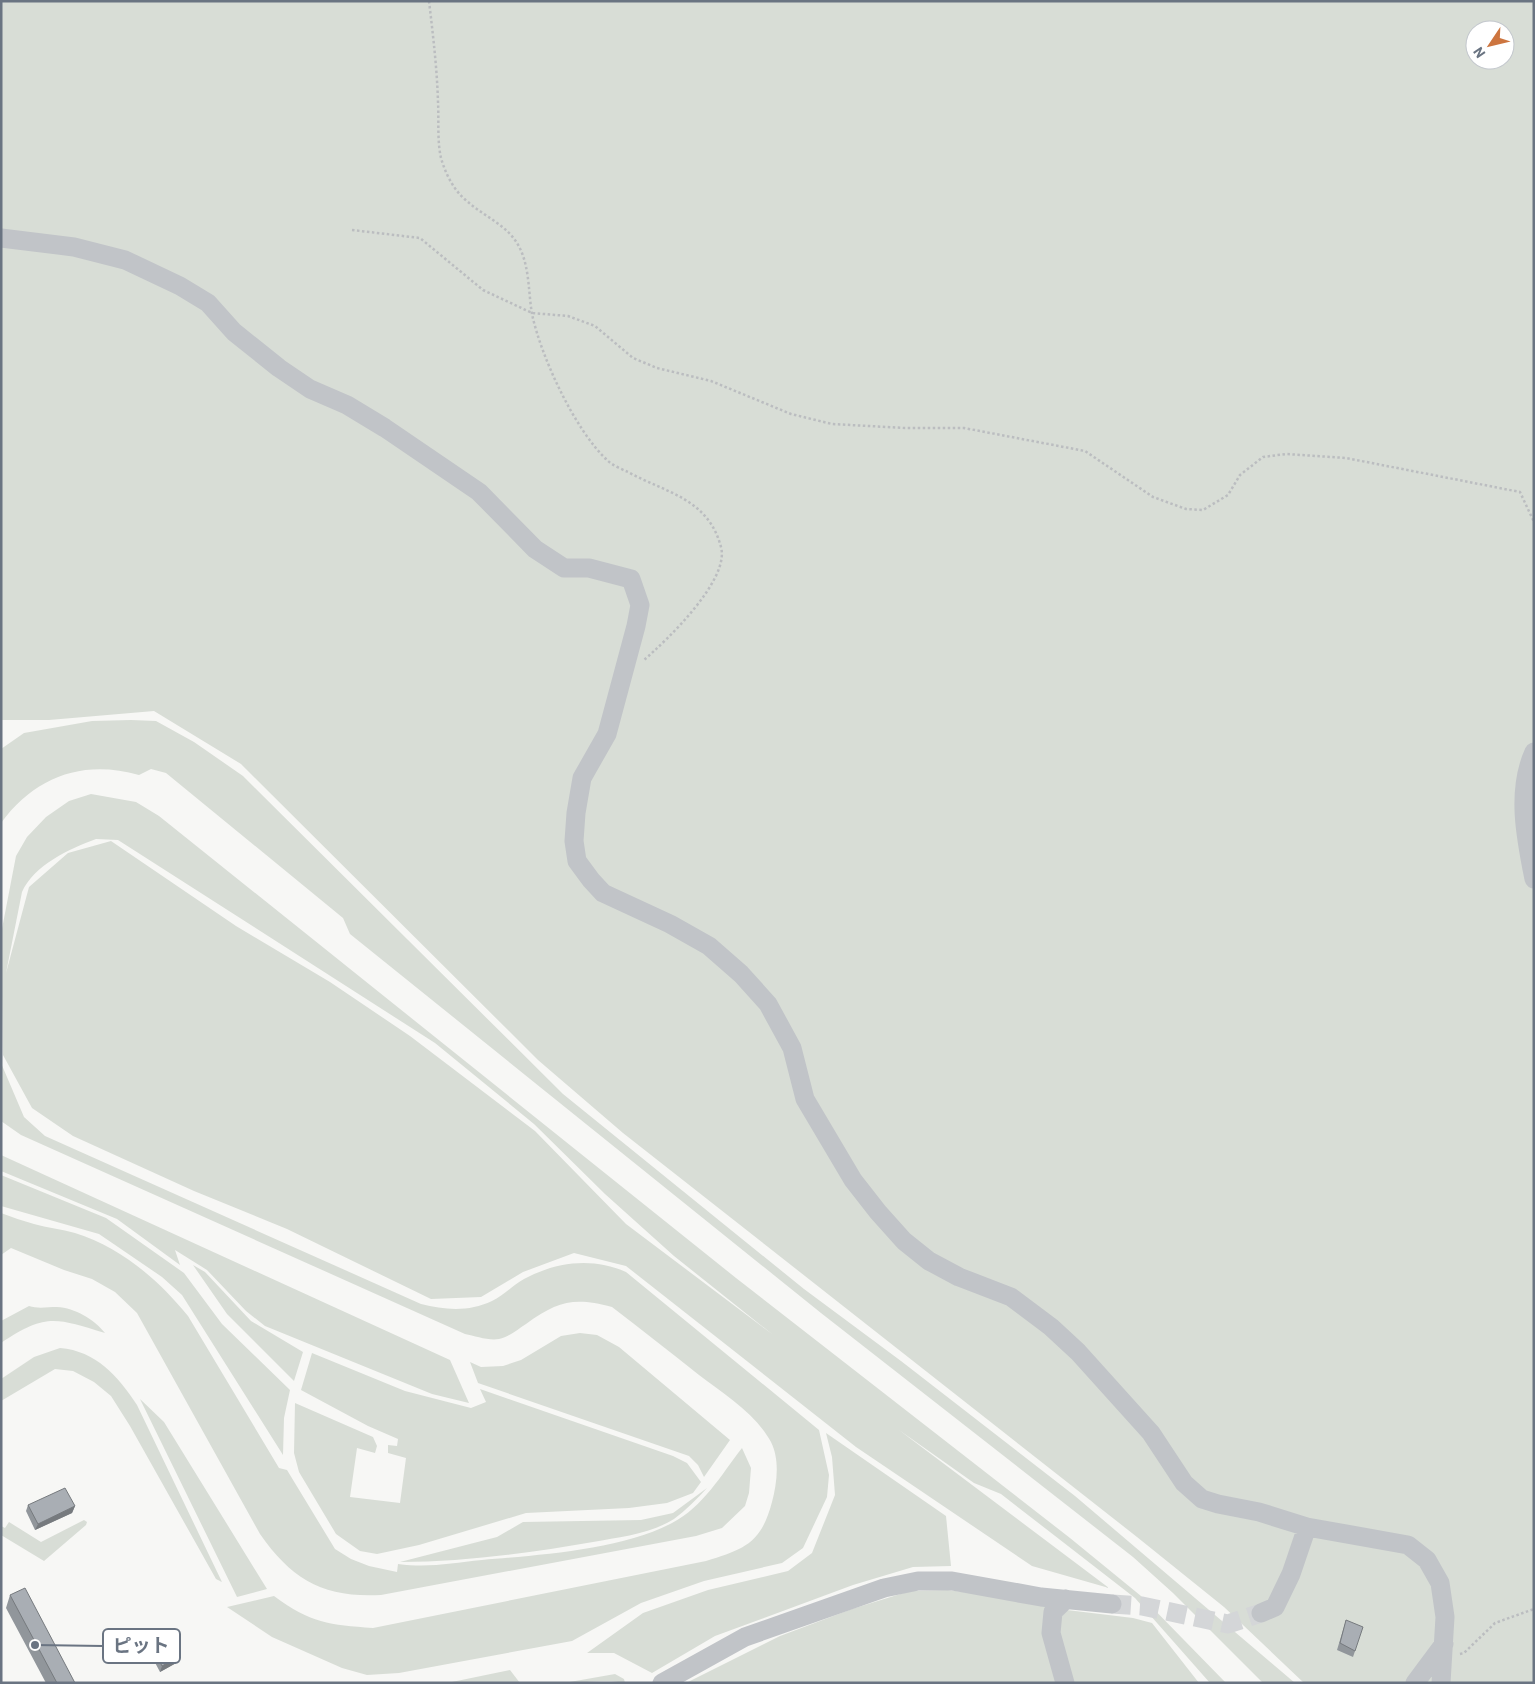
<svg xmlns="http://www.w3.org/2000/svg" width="1535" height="1684" font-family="Barlow,'Noto Sans JP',sans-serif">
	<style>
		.green { fill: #d8ddd6; fill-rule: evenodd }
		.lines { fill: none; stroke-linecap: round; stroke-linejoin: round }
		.minor-tunnel { stroke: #d4d6d8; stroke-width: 19; stroke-dasharray: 19 9; stroke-linecap: butt }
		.path { stroke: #bbbdc0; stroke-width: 2.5; stroke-dasharray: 2.5 2.5; stroke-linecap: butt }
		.minor { stroke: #c1c4c8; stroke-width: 19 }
		.wall { fill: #91969b }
		.shaded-wall { fill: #767a7e }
		.building { fill: #a9aeb4; stroke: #767a7e }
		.leader { fill: none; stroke: #6a7482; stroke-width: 2 }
		.callout-dot { fill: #6a7482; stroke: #fff; stroke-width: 2 }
		.callout { fill: #fff; stroke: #6a7482; stroke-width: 2 }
		.callout-label { font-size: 19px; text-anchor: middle; font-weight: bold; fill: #6a7482 }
	</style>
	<rect width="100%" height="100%" fill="#f7f7f5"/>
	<path class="green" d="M1 1H1534V1683H1304L1224 1607 1137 1537 623 1133 538 1060 241 764 154 711 49 720H1ZM1475 30H1505V60H1475Z
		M131 720 156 721 194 742 243 776 563 1094 804 1289 901 1361 1075 1496 1295 1683H1263L1173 1593 1133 1557 821 1313 350 934 343 918 166 773 151 769 139 775C84 759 35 776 1 823V749L24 733 92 721Z
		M91 794 136 802 159 816 736 1278 1070 1538 1141 1596 1226 1683H1210L1135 1598 1001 1494 974 1483 899 1430 1109 1588 1032 1566 856 1447 626 1266 574 1253 523 1272 481 1297 431 1299 287 1229 194 1191 73 1136 32 1108 3 1055 1 934 16 856 27 837 46 817 69 801ZM96 839 118 840 435 1043 534 1124 605 1194 674 1256 772 1334 626 1224 535 1131 410 1036 330 982 236 926 111 841 68 853 29 887 6 973 22 892C34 865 69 849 96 839Z
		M1 1063 24 1117 45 1136 421 1304C445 1310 469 1312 492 1301 503 1296 513 1285 524 1279 556 1262 592 1257 626 1272L819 1430 829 1475 827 1497 803 1548 782 1563 704 1581 641 1603 572 1641 399 1673 367 1675 342 1668 272 1637 227 1607 274 1596C310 1623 330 1625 373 1628L706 1561C744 1549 761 1544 772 1502 777 1483 780 1460 771 1442 756 1414 724 1394 699 1375 670 1352 641 1329 612 1307 574 1297 558 1301 526 1324 518 1329 509 1337 499 1339 489 1341 475 1336 465 1334L21 1135 1 1121Z
		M1 1155 450 1360 469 1403 432 1394 265 1326 246 1311 207 1270 175 1250 180 1265 117 1219 1 1171Z
		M1 1175 106 1218 184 1273 222 1324 290 1390 284 1418 283 1455 182 1295 162 1277 99 1234 1 1206Z
		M1 1213C12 1217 23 1221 34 1224 47 1228 62 1229 75 1233 120 1247 158 1279 188 1316L279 1468 287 1470 335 1549 351 1559 369 1566 397 1572 398 1564C429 1568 452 1563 482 1560 539 1555 621 1550 672 1523 703 1507 721 1475 742 1448L751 1468 749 1493 745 1506 722 1528 696 1536 381 1595C324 1598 292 1580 260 1534L137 1313 115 1292 92 1279 64 1270 11 1248 1 1255Z
		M193 1265 205 1272 251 1321 303 1352 294 1381 227 1314Z
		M29 1306C38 1309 47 1307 57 1307 75 1308 94 1319 105 1333 55 1318 46 1313 1 1343V1321Z
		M580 1333 597 1335 619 1347 730 1440 704 1477 698 1465 689 1456 478 1383 470 1362 481 1367 503 1366 521 1360 561 1336Z
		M60 1348C96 1351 118 1376 137 1405L222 1582 216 1579 130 1426 111 1396 94 1382 73 1371 55 1369 1 1401V1379L34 1357Z
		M312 1353 405 1391 471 1408 486 1402 480 1389 673 1456 687 1463 701 1482 693 1493 667 1503 629 1508 526 1513 419 1545 377 1554 360 1551 336 1534 299 1472 294 1453 295 1403 373 1437 377 1446 375 1453 357 1448 350 1497 400 1503 406 1458 388 1453V1445L397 1446 398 1439 368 1426 301 1390Z
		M140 1399 164 1422 267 1589 237 1597Z
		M826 1433 946 1516 951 1566 913 1567 853 1585 715 1636 652 1673 614 1653H587L643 1613 708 1590 788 1571 812 1553 835 1495 832 1457Z
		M707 1488C697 1499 686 1510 674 1519 650 1534 620 1537 593 1542 530 1553 464 1562 400 1562L497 1537 523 1522 641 1520 673 1513Z
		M84 1520 87 1522 86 1525 44 1561 1 1535V1526L5 1528 9 1522 41 1542Z
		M948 1590 1055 1604 1061 1683H686L780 1636 852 1609 910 1591Z
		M1067 1610 1133 1618 1152 1623 1199 1683H1072L1060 1649 1059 1620Z
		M510 1670 520 1683H447Z
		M615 1674 624 1679 625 1683C610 1679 581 1683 564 1683Z"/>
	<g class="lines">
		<path class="minor-tunnel" d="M1112 1604 1142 1606 1228 1624 1261 1613"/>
		<path class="path" d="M429 1C433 35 437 68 438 102 439 119 437 141 441 158 446 175 454 191 468 202 484 216 506 225 517 243 530 264 528 291 532 314 541 357 575 430 607 460 612 465 621 469 628 472 666 493 708 498 721 547 730 580 667 640 644 660
			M352 230 420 238 483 290 532 313 568 316 595 326 633 358 657 368 711 381 791 414 832 424 905 428H964L1085 451 1153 497 1186 509 1203 510 1228 495 1240 475 1263 457 1286 454 1346 458 1520 492 1534 522
			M1460 1654 1464 1653 1495 1623 1534 1609"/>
		<path class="minor" d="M1 238 74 247 125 260 180 286 208 303 234 332 279 368 310 389 347 405 385 428 479 492 535 549 564 568H589L631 579 640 605 636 626 607 734 582 778 576 813 574 841 577 861 591 880 603 893 670 924 709 946 741 974 768 1004 792 1048 805 1099 853 1180 878 1212 904 1241 929 1261 959 1277 1011 1297 1051 1327 1078 1352 1151 1433 1184 1483 1202 1499 1218 1504 1259 1512 1307 1527 1408 1545 1427 1560 1440 1583 1445 1617 1441 1683
			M1534 752C1516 791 1526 839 1534 879
			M1261 1613 1275 1607 1291 1574 1307 1527
			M662 1683 745 1637 884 1588 918 1581H952L1041 1597 1112 1604
			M1065 1683 1051 1633 1053 1612 1066 1599
			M1415 1683 1444 1644"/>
	</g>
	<path class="wall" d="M28 1505 75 1506 72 1513 35 1530 26 1511Z
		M10 1595 75 1683H46L6 1608Z
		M1346 1620 1355 1651 1353 1657 1337 1650Z
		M153 1648 178 1662 160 1672 151 1655Z"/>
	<path class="shaded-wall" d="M75 1506 72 1513 35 1530 38 1524Z
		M180 1656 178 1662 160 1672 162 1666Z"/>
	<path class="building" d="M65 1488 75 1506 38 1524 28 1505Z
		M25 1588 75 1683H57L10 1595Z
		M1346 1620 1363 1627 1355 1651 1340 1643Z
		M171 1637 180 1656 162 1666 153 1648Z"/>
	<path class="leader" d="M35 1645L103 1646"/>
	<circle class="callout-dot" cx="35" cy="1645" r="5"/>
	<rect class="callout" x="103" y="1629" width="77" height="34" rx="5"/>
	<g class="callout-label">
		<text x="141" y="1652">ピット</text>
	</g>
	<rect width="1535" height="1684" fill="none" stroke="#6a7482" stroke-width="5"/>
	<g transform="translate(1490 45) rotate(235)"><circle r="24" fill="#ffffff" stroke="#c3c7cd"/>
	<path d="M0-4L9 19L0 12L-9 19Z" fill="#cd753f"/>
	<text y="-8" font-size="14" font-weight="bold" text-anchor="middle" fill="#6a7482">N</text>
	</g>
</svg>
